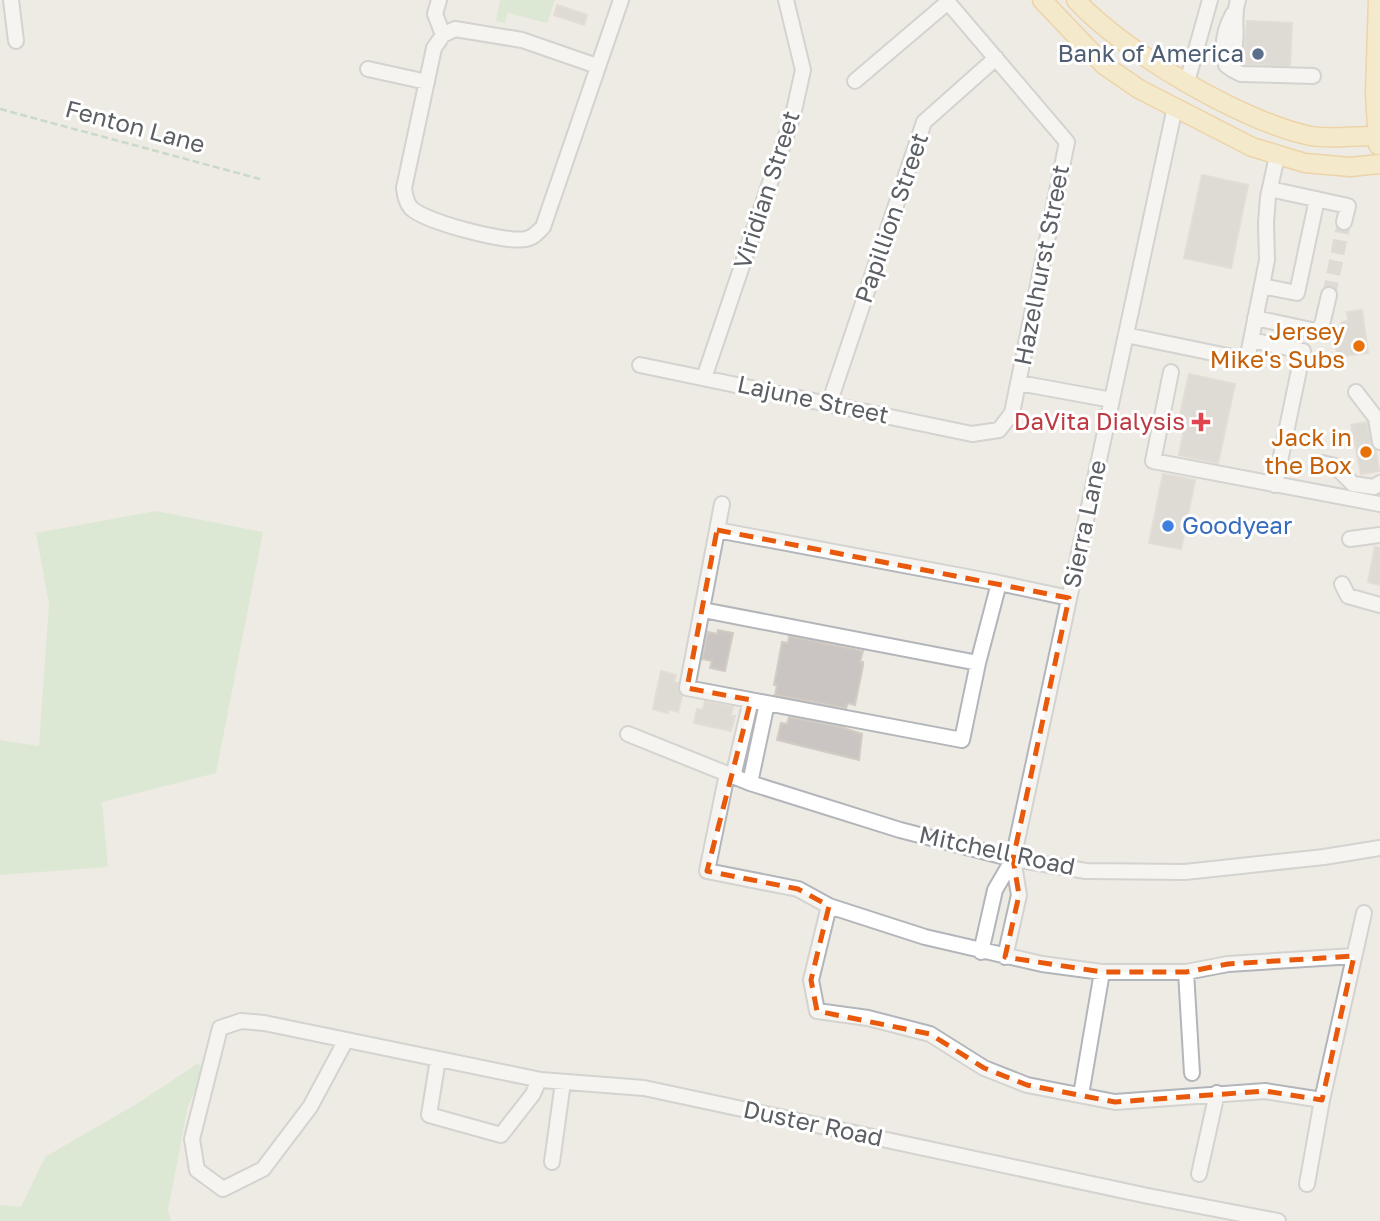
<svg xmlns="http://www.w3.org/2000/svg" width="1380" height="1221" font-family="'Golos Text',sans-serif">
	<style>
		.green { fill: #c5e4c2 }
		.building { fill: #cac5c2; stroke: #d2ccc3; stroke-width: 2 }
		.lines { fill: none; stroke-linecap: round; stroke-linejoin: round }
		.minor-tunnel { stroke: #cac8c4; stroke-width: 14; stroke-dasharray: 14 7; stroke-linecap: butt }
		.minor-casing { stroke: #b2b5b9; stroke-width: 18 }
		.major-casing { stroke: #eab761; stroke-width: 21 }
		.path { stroke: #9cc5a4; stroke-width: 2.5; stroke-dasharray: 7 3.5; stroke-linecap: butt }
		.minor { stroke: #fff; stroke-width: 14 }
		.major { stroke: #fbe7ac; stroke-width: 18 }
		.marked { fill: none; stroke: #e8590c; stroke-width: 5; stroke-dasharray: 14 9; stroke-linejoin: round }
		.service-dot { fill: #5c6f8a; stroke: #fff; stroke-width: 2.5 }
		.food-dot { fill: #e8710a; stroke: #fff; stroke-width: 2.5 }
		.health-dot { fill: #e0444e; stroke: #fff; stroke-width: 2.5 }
		.shop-dot { fill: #3f7fe0; stroke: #fff; stroke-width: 2.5 }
		.labels { text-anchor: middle; stroke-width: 6; stroke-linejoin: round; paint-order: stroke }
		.service-label { font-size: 24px; fill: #4e5e75; stroke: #fff; text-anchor: end }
		.street-label { font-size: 24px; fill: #5c6064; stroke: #fff }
		.food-label { font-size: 24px; fill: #c56008; stroke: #fff; text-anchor: end }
		.health-label { font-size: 24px; fill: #be3a42; stroke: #fff; text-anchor: end }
		.shop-label { font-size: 24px; fill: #366cbe; stroke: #fff; text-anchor: start }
	</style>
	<rect width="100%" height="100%" fill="#eeebe4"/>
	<path class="green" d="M500 0H555L547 23 508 13 505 23 496 21Z
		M156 511 263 532 216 773 102 802 108 867 0 875V740L39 746 49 604 36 533Z
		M197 1064 206 1067 188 1106 168 1210 171 1221H0V1205L21 1207 45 1157 138 1103Z"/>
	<path class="building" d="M557 5 587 15 584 25 554 15Z
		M1247 21 1292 23 1290 66 1244 64 1240 56 1235 54 1242 50 1245 44Z
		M1202 175 1248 185 1231 268 1184 258Z
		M1362 310 1368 353 1338 357 1336 347 1342 322 1348 321 1347 312Z
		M1189 374 1235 384 1218 463 1179 455 1184 430 1177 429Z
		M1367 422 1371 444 1376 451 1379 471 1361 474 1351 425Z
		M1163 474 1195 480 1181 549 1149 543Z
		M1375 547 1380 548V585L1368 582Z
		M718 630 733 633 725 671 710 668 712 661 702 659 708 632 717 634Z
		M789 636 863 651 860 662H863V666L855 705 848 703 846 708 775 695 777 685H774L782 642 788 643Z
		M661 671 676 675 674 682 678 683V690L682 696 678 712 668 709V713L653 709Z
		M705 701 733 707 731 716H735L731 731 694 723 697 709 703 710Z
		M789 717 841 727 862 734 859 760 777 740 781 723 787 724Z"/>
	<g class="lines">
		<path class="minor-tunnel" d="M1329 295 1344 222"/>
		<g class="minor-casing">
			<path id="minor" d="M11 0 16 41
				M439 0 435 14 443 35
				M1235 44C1237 28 1233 15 1238 0
				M1234 63 1233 70 1241 74 1313 76
				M597 66 522 40 455 29 443 35 434 48 404 188C405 196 406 202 411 208 425 222 506 243 526 239 533 238 538 232 543 227L621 0
				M368 69 427 82
				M1233 70 1226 65C1221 47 1224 30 1233 14
				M855 81 948 2
				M1187 82 1210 0
				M1270 189 1348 206 1344 222
				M1262 286 1297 293 1317 199
				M1255 318 1316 331 1322 325 1329 295
				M1126 335 1247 360 1267 260 1266 223 1268 197 1277 156
				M1251 340 1303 351 1275 485
				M640 365 972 434 999 430 1012 413 1067 142 946 0
				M1171 372 1153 461 1380 504
				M704 378 793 115 803 70 786 0
				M1019 383 1112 400
				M1356 392 1376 418 1380 442
				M829 404 924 122 996 58
				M1322 463 1335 466 1353 484 1374 487 1380 483
				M722 504 687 688 962 740 978 663
				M1350 539 1380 535
				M999 583 1069 598
				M1342 584 1348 596 1380 605
				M703 610 978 663 999 583 717 530
				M628 734 750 783 900 830 1013 859 1086 871 1185 872 1324 857 1380 848
				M727 774 707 871 798 889 829 906 925 937 1042 964 1102 972H1186L1228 964 1354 956
				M733 777 751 700
				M750 783 767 703
				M829 906 811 980 817 1011 868 1018 930 1034 984 1068 1027 1085 1115 1102 1265 1091 1322 1100 1364 913
				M981 952 995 890 1013 859 1175 107
				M1005 957 1019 895 1013 859
				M1186 972 1192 1073
				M346 1040 310 1107 263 1169 223 1189 197 1170 192 1139 220 1028 241 1021 264 1023 541 1080 644 1088 1148 1196 1278 1221
				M438 1059 429 1115 501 1135 533 1094 539 1080
				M1081 1095 1102 972
				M552 1162 563 1082
				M1199 1174 1217 1093
				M1307 1184 1322 1100"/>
		</g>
		<g class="major-casing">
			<path id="major" d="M1042 0 1104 65 1139 89 1252 147 1305 163 1350 167 1380 164
				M1076 0C1122 51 1244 123 1311 136 1335 140 1358 134 1380 137
				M1378 0 1375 93 1378 145"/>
		</g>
		<path class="path" d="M0 109 260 179"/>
		<use href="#minor" class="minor"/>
		<use href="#major" class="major"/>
	</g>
	<path d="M0 0H1380V1221H0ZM717 530 1069 598 1013 859 1019 895 1005 957 1102 972H1186L1228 964 1354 956 1322 1100 1265 1091 1115 1102 1027 1085 984 1068 930 1034 817 1011 811 980 829 906 798 889 707 871 751 700 687 688Z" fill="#eeebe4" fill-opacity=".55" fill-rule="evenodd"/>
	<path class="marked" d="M717 530 1069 598 1013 859 1019 895 1005 957 1102 972H1186L1228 964 1354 956 1322 1100 1265 1091 1115 1102 1027 1085 984 1068 930 1034 817 1011 811 980 829 906 798 889 707 871 751 700 687 688Z"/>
	<circle class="service-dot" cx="1258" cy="54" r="7"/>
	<g class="food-dot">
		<circle cx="1359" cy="346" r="7"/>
		<circle cx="1366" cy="452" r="7"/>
	</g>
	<path class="health-dot" d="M1197.5 411.5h7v7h7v7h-7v7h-7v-7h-7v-7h7z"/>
	<circle class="shop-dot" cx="1168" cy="526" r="7"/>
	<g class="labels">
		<g class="service-label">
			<text x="1244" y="62">Bank of America</text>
		</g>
		<g class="street-label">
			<text transform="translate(135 127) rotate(15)" y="8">Fenton Lane</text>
			<text transform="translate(767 190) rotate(-72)" y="8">Viridian Street</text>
			<text transform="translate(892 218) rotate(-71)" y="8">Papillion Street</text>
			<text transform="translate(1042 265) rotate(-79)" y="8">Hazelhurst Street</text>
			<text transform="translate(813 400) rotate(12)" y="8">Lajune Street</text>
			<text transform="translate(1085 524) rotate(-78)" y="8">Sierra Lane</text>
			<text transform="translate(997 851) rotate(12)" y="8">Mitchell Road</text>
			<text transform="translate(813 1124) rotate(12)" y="8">Duster Road</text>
		</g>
		<g class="food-label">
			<text x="1345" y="340">Jersey<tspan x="1345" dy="28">Mike's Subs</tspan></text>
			<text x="1352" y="446">Jack in<tspan x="1352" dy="28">the Box</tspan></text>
		</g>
		<g class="health-label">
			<text x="1185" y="430">DaVita Dialysis</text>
		</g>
		<g class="shop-label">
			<text x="1182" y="534">Goodyear</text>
		</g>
	</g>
</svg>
